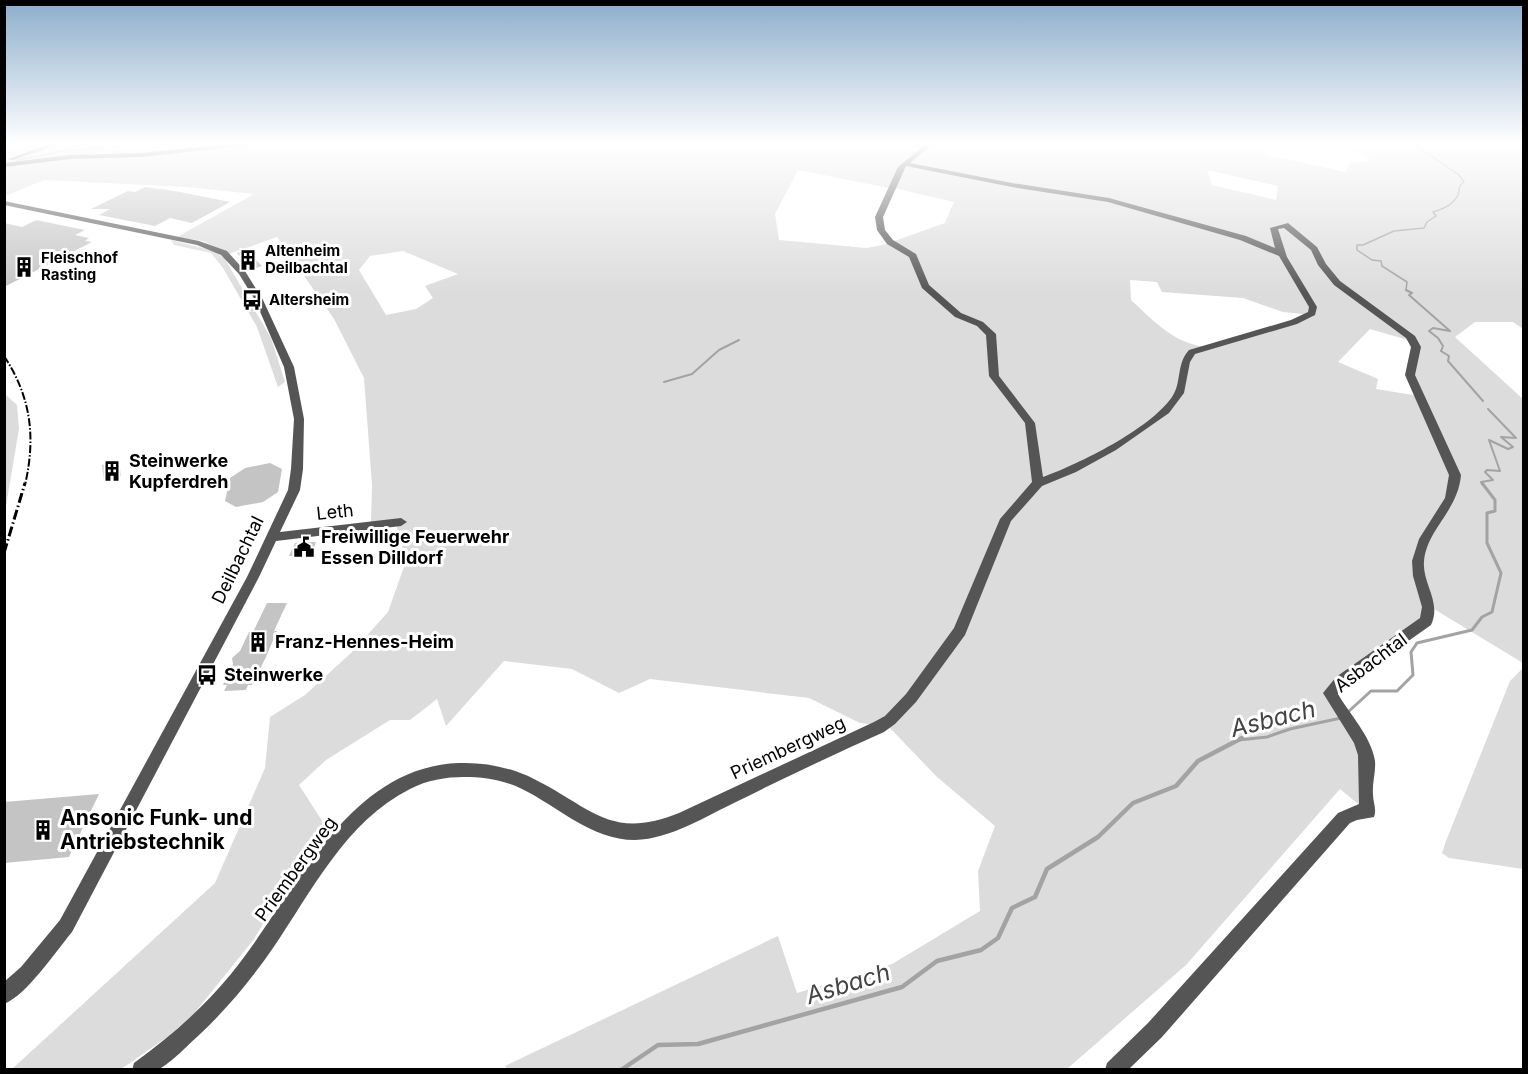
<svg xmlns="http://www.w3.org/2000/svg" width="1528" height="1074" font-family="Inter,sans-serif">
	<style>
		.green { fill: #dcdcdc; fill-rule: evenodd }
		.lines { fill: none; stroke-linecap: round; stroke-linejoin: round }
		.stream-far3 { stroke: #a3a3a3; stroke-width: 1.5 }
		.stream-far2 { stroke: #a3a3a3; stroke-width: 2 }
		.stream-far1 { stroke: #a3a3a3; stroke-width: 3 }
		.stream { stroke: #a3a3a3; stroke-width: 4.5 }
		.building { fill: #c4c4c4 }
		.minor { fill: #555; fill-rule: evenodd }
		.rail-far1 { stroke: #000; stroke-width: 2; stroke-dasharray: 8 2 1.5 2; stroke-linecap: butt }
		.rail { stroke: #000; stroke-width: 3; stroke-dasharray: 10 3 1.5 3; stroke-linecap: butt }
		.labels { text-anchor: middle; stroke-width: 6; stroke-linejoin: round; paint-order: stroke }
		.far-poi-label { font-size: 15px; font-weight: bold; fill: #000; stroke: #fff; text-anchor: start }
		.poi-label { font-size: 18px; font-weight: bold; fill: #000; stroke: #fff; text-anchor: start }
		.street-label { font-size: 18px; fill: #000; stroke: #fff }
		.near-poi-label { font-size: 21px; font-weight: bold; fill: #000; stroke: #fff; text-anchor: start }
		.near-water-label { font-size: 24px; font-style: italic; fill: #444; stroke: #fff }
	</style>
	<rect width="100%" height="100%" fill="#fff"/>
	<path class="green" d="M5 143H930C909 159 901 163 889 188L798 170 775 214 779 240 867 248 886 244 945 223 954 202 894 188 910 158 934 143H1523V329L1513 322H1475L1455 337 1523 399V663L1429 606 1419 548 1426 615 1328 691 1359 744 1364 809 1340 789 1186 965 1067 1069H507L505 1066 778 936 797 993 892 964 980 911 978 871 995 826 937 777 889 727 860 723 809 698 650 679 619 693 572 669 504 661 446 726 437 699 410 720H390L326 760 299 785 328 830 304 856 254 939 193 1015 166 1038 121 1069H12L215 883 265 768 270 717 305 695 351 653 388 612 406 561 395 520 371 522 372 485 364 378 334 319 277 237 229 254 203 241 177 237 254 194 186 187 44 180 5 196ZM1262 146H1340L1368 156 1369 161 1350 163 1346 172 1266 155ZM1207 170 1278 186 1276 200 1212 185ZM403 251 458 274 425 286 433 298 416 309 386 315 359 270 370 256ZM1130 280 1157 282 1162 292 1243 298 1283 312 1313 315 1212 347C1177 347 1155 322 1131 300ZM1370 329 1415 342 1411 375 1419 396 1376 389 1378 379 1338 362Z
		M171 240 214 251 225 259 271 338 285 382 278 387 257 327 223 268 211 253 174 245Z
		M5 394 17 405 19 429 5 512Z
		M1523 668V869L1449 858 1442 853 1446 841 1510 681Z"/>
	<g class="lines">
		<path class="stream-far3" d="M66 150 80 143
			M17 160 65 151 163 143
			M1408 291 1406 290 1407 282 1382 266 1381 261 1372 260 1357 250V245H1363L1394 231 1424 228 1427 222 1436 216 1433 212C1443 209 1453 205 1458 195 1460 189 1458 186 1464 182L1459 175 1412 143"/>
		<path class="stream-far2" d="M1406 290 1412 293 1409 295 1450 331 1433 328 1429 331 1438 338 1443 346 1441 351 1449 356 1448 361 1483 401
			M664 382 692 374 719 350 739 340
			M1483 485 1481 482 1493 480 1485 472 1487 470 1500 471 1489 440 1508 449 1513 447 1501 437 1516 438 1488 409"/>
		<path class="stream-far1" d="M1348 712 1371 691H1397L1413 675 1411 652 1417 643 1472 630 1482 617 1492 612 1501 573 1487 543V513L1495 511V500L1482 483
			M1239 740 1267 737 1290 729 1341 718"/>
		<path class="stream" d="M621 1070 658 1045 698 1044 902 987 937 961 981 950 998 938 1012 908 1035 897 1047 869 1098 837 1133 803 1176 786 1198 761 1242 738"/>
	</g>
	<path class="building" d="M145 187 175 191 230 202 192 223 170 218 155 226 99 215 110 209H91L128 191 135 192Z
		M36 220 85 230 75 235 89 238 85 241 92 242 4 287V223L22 227Z
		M247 250 257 261 262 266 251 270 237 253Z
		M119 459 121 476 104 482 102 465Z
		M270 463 282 469 278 492 263 502 236 507 225 501 230 478 245 468Z
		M316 542 311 555 289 556 295 543Z
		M267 603H287L274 631H277L266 657 252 685H248L246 690 224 691 227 685H223L233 664 232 658 240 651 249 632H253Z
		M99 794 69 857 4 863V802Z"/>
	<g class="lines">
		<path class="minor" d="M53 143H62L13 160 8 159Z
			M235 143H254L251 145 142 157 70 159 4 167V163L70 155 142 153Z
			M927 143H934L910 163 1012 183 1109 198 1246 236 1275 248 1270 228 1288 223 1317 247 1326 264 1340 281 1415 336 1421 347 1415 375 1461 475C1458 511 1427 529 1424 561 1422 584 1442 602 1431 625L1346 685 1338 694C1350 715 1371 736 1375 761 1376 772 1372 783 1373 794 1373 803 1377 809 1374 817L1357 820 1350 823 1162 1037 1128 1070H1105L1107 1063 1148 1023 1338 813 1359 804 1358 755 1354 743 1323 693 1336 677 1420 618 1422 607 1413 576 1412 561 1419 539 1445 498 1449 475 1405 375 1411 347 1406 338 1334 285 1318 265 1311 250 1284 228 1278 229 1287 257 1317 307 1315 315 1297 324 1195 354 1190 362 1184 393 1169 413 1116 450 1076 472 1042 486 1011 521 965 635 916 702 895 724 884 732C835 754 786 777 738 801 706 816 671 839 635 840 591 840 559 807 522 789 504 780 484 777 464 777 446 777 427 780 410 789 346 821 312 891 273 948 251 980 226 1010 198 1036 188 1045 171 1063 159 1069 152 1072 139 1070 132 1070L134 1063C170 1037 203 1008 231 974 293 899 345 767 459 763 484 762 510 767 534 779 591 807 610 841 679 813L874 722 885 716 906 694 954 628 1000 519 1032 482 1025 423 989 376 986 335 977 326 955 317 922 288 909 257 887 244 877 230 875 217 898 167ZM906 166 1012 187 1108 202 1240 240 1279 256 1309 307 1308 312 1291 320 1189 350C1176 364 1182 383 1172 397 1150 429 1079 464 1043 477L1035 423 999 376 996 334 983 322 961 313 929 285 916 254 893 240 885 230 883 217Z
			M4 201 199 241 227 251 245 271 263 300 294 367 304 419 303 469 300 490 280 532 401 518 407 522 401 526 276 541 259 577 72 932C56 951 27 995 4 1004V982L21 967 60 920 247 577 288 490 291 469 294 419 284 367 255 300 239 274 221 255 197 245 4 205Z"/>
		<path class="rail-far1" d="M4 356C31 397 36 437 25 485"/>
		<path class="rail" d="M4 553 25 483"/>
	</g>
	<linearGradient id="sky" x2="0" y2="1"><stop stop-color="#8cadcc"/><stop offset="0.49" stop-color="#fff"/><stop offset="1" stop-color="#fff" stop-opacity="0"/></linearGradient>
	<rect width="1528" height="293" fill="url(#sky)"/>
	<defs>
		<g id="building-bare" transform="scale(1.62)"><path d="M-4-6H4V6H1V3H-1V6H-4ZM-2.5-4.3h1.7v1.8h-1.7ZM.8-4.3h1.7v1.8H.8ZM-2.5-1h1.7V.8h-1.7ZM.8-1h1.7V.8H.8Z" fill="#000" stroke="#fff" stroke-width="2.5" paint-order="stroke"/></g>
		<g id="bus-bare" transform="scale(1.62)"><path d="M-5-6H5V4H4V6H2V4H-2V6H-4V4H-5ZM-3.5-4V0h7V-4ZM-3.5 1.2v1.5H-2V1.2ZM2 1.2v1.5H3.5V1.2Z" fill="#000" stroke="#fff" stroke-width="2.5" paint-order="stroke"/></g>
		<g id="civic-bare" transform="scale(1.62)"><path d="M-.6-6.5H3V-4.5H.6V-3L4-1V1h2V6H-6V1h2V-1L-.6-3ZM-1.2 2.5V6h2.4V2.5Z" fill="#000" stroke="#fff" stroke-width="2.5" paint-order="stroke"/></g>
	</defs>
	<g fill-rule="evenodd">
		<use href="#building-bare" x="248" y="260"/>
		<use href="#building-bare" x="24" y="267"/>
		<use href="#bus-bare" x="252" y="300"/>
		<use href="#building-bare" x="112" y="471"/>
		<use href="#civic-bare" x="304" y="547"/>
		<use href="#building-bare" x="258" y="642"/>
		<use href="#bus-bare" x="207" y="675"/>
		<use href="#building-bare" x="43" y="830"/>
	</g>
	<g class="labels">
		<g class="far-poi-label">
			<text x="265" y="256">Altenheim<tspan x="265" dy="17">Deilbachtal</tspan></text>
			<text x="41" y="263">Fleischhof<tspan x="41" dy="17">Rasting</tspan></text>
			<text x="269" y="305">Altersheim</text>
		</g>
		<g class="poi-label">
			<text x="129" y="467">Steinwerke<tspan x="129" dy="21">Kupferdreh</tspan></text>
			<text x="321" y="543">Freiwillige Feuerwehr<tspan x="321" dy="21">Essen Dilldorf</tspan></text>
			<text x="275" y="648">Franz-Hennes-Heim</text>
			<text x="224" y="681">Steinwerke</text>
		</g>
		<g class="street-label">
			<text transform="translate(335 512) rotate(-6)" y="6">Leth</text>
			<text transform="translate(238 560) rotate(-64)" y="6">Deilbachtal</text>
			<text transform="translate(1371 663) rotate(-37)" y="6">Asbachtal</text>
			<text transform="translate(788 748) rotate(-25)" y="6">Priembergweg</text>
			<text transform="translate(296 869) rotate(-54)" y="6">Priembergweg</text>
		</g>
		<g class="near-poi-label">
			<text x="60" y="825">Ansonic Funk- und<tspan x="60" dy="24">Antriebstechnik</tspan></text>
		</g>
		<g class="near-water-label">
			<text transform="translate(1273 719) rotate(-14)" y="8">Asbach</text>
			<text transform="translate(848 984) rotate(-17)" y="8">Asbach</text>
		</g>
	</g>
	<rect width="1528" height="1074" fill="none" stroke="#000000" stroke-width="12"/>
</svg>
